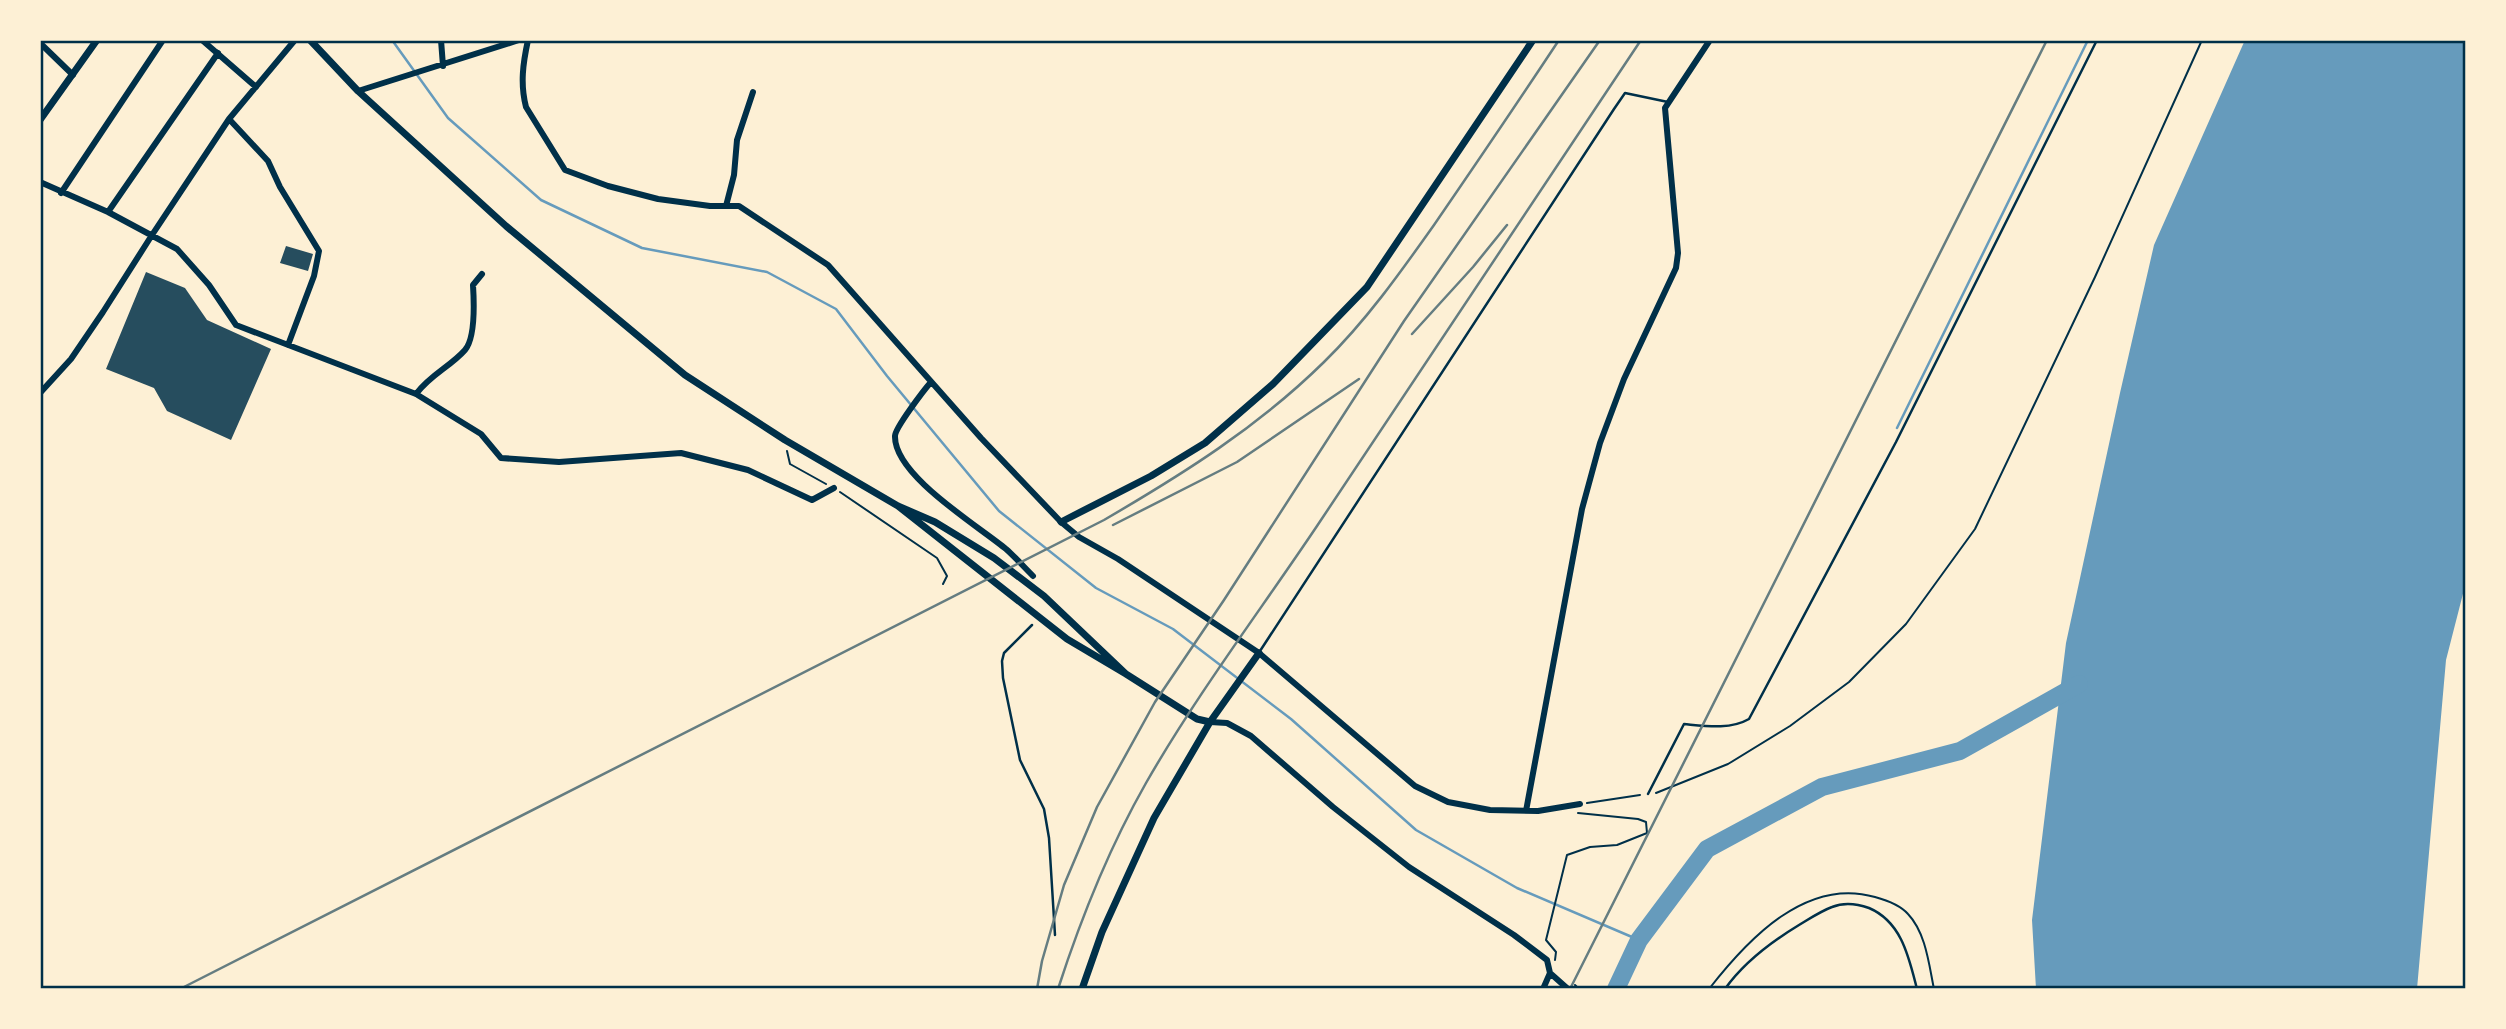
<svg xmlns="http://www.w3.org/2000/svg" width="2506" height="1029" font-family="'PT Sans Narrow',sans-serif">
	<style>
		.water { fill: #669bbc }
		.lines { fill: none; stroke-linecap: round; stroke-linejoin: round }
		.stream { stroke: #669bbc; stroke-width: 2.5 }
		.river { stroke: #669bbc; stroke-width: 18 }
		.building { fill: #264d5e }
		.path { stroke: #003049; stroke-width: 2 }
		.service { stroke: #003049; stroke-width: 2.5 }
		.minor { stroke: #003049; stroke-width: 6 }
		.tertiary { stroke: #003049; stroke-width: 7 }
		.rail { stroke: #657d81; stroke-width: 2.5 }
		.neatline { fill: none; stroke: #003049; stroke-width: 2.5 }
	</style>
	<rect width="100%" height="100%" fill="#fdf0d5"/>
	<path class="water" d="M2245 40H2466V582L2446 660 2417 989H2036L2032 920 2066 643 2120 393 2154 245Z"/>
	<g class="lines">
		<path class="stream" d="M392 40 448 118 541 200 642 248 767 272 836 309 887 376 999 511 1096 588 1173 629 1291 719 1416 830 1517 888 1639 940
			M1897 428 2088 40"/>
		<path class="river" d="M1616 989 1639 940 1707 849 1822 787 1960 751 2079 684"/>
	</g>
	<path class="building" d="M286 246 313 254 308 271 280 263Z
		M146 272 185 288 207 320 271 349 231 440 167 411 154 388 106 369Z"/>
	<g class="lines">
		<path class="path" d="M787 451 790 464 826 484
			M840 492 937 558 947 576 943 584
			M1656 793 1728 764 1790 726 1849 682 1906 624 1975 529 2095 277 2202 40
			M1587 803 1640 795
			M1555 960 1556 952 1546 940 1567 855 1590 847 1617 845 1647 833 1646 822 1638 819 1578 813
			M1575 985 1579 989
			M1709 989C1748 939 1806 877 1875 897 1886 900 1900 905 1908 914 1926 933 1929 965 1934 989"/>
		<path class="service" d="M1032 625 1004 653 1002 661 1003 678 1020 760 1044 809 1049 838 1055 935
			M1260 651 1614 109 1625 93 1668 102
			M1648 794 1684 724C1705 726 1730 730 1749 719L1896 442 2097 40
			M1725 989C1744 962 1771 942 1799 925 1809 919 1821 911 1832 907 1844 902 1858 904 1869 908 1902 922 1909 958 1917 989"/>
		<path class="minor" d="M202 40 256 87
			M441 40 443 66
			M528 40C523 63 520 84 526 107L565 170 608 186 658 199 710 206H739L828 265 981 438 1061 522 1079 537 1118 559 1259 653 1415 786 1448 802 1490 810 1538 811 1580 804
			M40 43 73 75
			M358 91 519 40
			M229 119 268 161 280 187 319 251 314 276 288 345
			M40 182 108 212 177 249 209 285 236 325 416 394 481 434 501 458 559 462 681 453 748 470 812 500 834 488
			M61 193 163 40
			M726 206 734 175 737 140 753 92
			M108 212 218 53
			M931 382C924 390 895 428 895 436 894 475 977 525 1006 549 1015 557 1024 567 1033 576
			M40 393 71 359 103 312 152 235 229 119 295 40
			M416 394C431 374 450 367 465 350 476 337 474 301 473 285L482 274
			M1210 722 1227 723 1251 736 1333 807 1409 867 1514 935 1547 960 1550 973 1568 989
			M1526 811 1582 509 1600 443 1624 379 1676 268 1678 253 1665 108 1710 40
			M1543 989 1550 973"/>
		<path class="tertiary" d="M310 40 358 91 506 226 685 375 785 440 898 506 935 522 994 558 1044 596 1126 674 1067 639 898 506
			M40 120 97 40
			M1061 522 1151 476 1205 443 1273 384 1367 287 1533 40
			M1126 674 1197 719 1210 722
			M1082 989 1102 932 1154 818 1210 722 1259 653"/>
		<path class="rail" d="M1412 334 1473 267 1507 225
			M1113 525 1237 462 1359 379
			M180 989 1104 520C1183 474 1258 427 1324 362 1366 321 1400 273 1434 225 1476 164 1518 102 1559 40
			M1037 989 1042 961 1064 885 1097 807 1155 702 1224 600 1404 321 1600 40
			M1058 989C1081 918 1109 848 1146 783 1197 694 1260 611 1317 526 1425 364 1533 202 1641 40
			M1570 989 2047 40"/>
	</g>
	<rect width="2506" height="1029" fill="none" stroke="#fdf0d5" stroke-width="84"/>
	<rect x="42" y="42" width="2422" height="945" class="neatline"/>
</svg>
